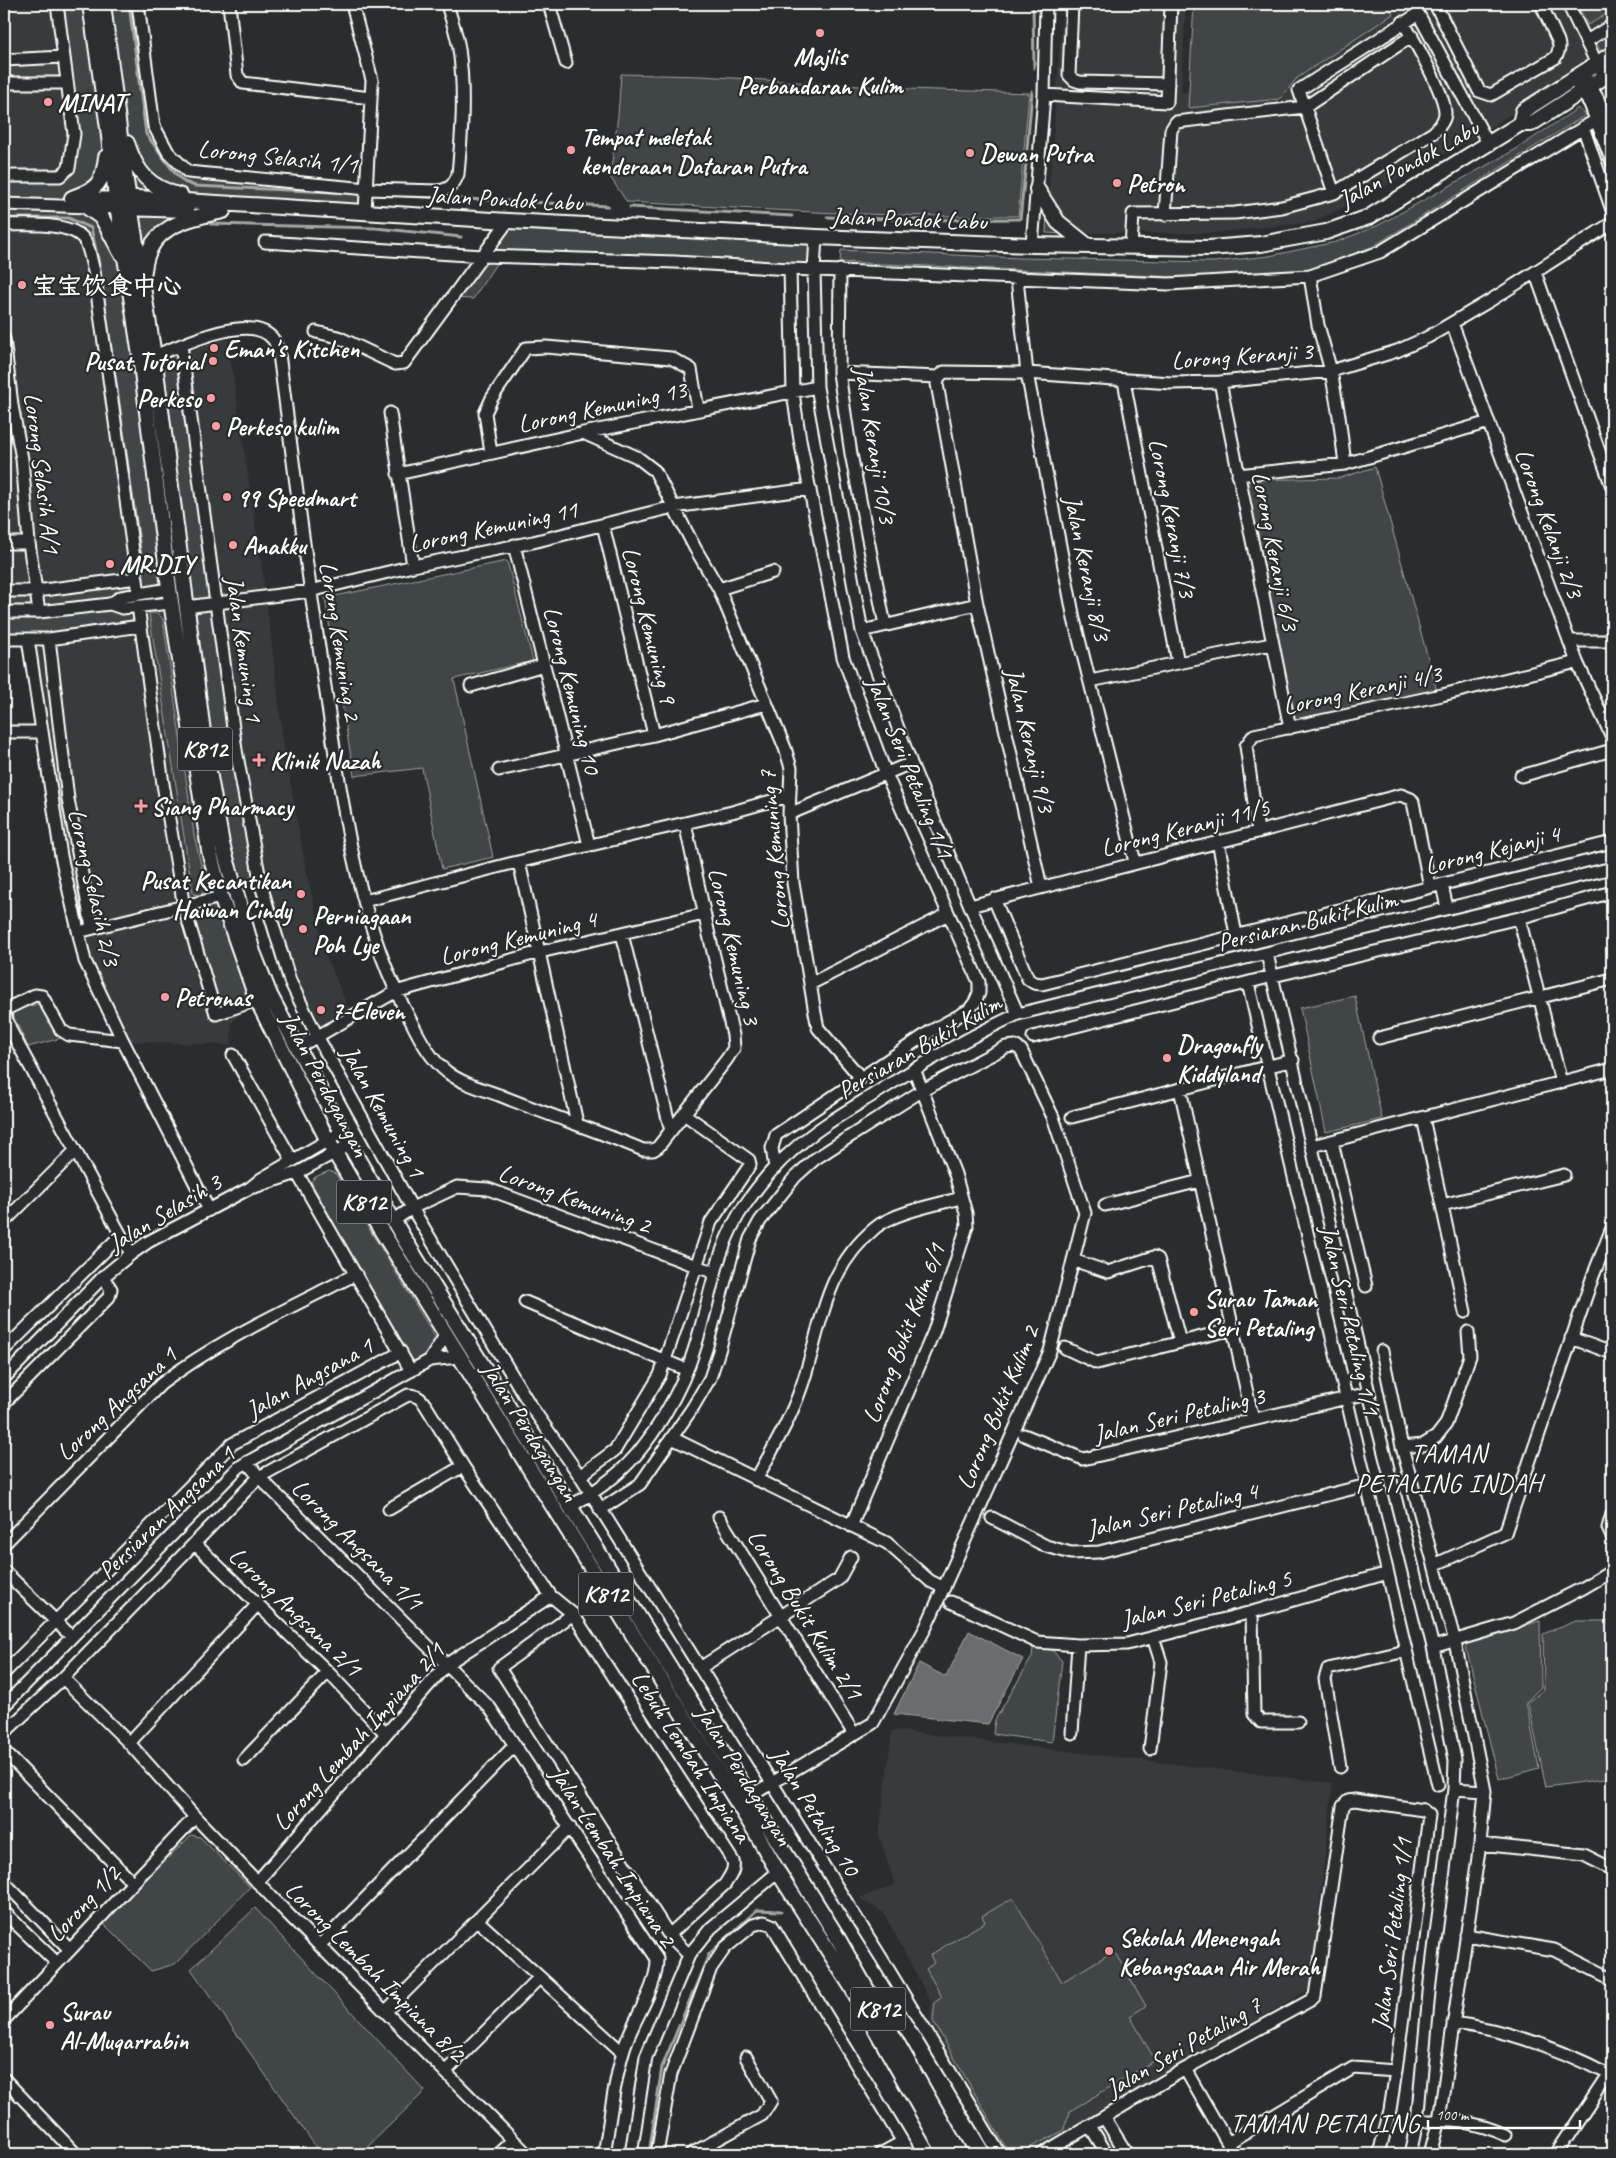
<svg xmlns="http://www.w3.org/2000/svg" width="1616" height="2158" font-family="Caveat,'LXGW WenKai TC',sans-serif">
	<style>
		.built { fill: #373a3b }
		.green { fill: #414445; stroke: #a0a2a2 }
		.water { fill: #6a6c6d; stroke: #a6a7a7 }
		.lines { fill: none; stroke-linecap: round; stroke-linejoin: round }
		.stream { stroke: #a6a7a7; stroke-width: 3 }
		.minor-casing { stroke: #fff; stroke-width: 15 }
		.major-casing { stroke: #fff; stroke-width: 18 }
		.minor { stroke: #2a2d2e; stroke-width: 11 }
		.major { stroke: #2a2d2e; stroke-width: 14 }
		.poi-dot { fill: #ff9aa2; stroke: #2a2d2e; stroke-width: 2 }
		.labels { text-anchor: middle; stroke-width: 4.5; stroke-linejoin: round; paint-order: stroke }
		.shield { fill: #2a2d2e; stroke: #bfc0c0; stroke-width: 1 }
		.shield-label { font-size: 24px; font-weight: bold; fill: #fff }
		.poi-label { font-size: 25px; font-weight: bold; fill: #fff; stroke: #2a2d2e; text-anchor: start }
		.street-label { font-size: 25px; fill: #fff; stroke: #2a2d2e }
		.neighbourhood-label { font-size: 26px; letter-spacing: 1px; fill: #fff; stroke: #2a2d2e }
	</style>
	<rect width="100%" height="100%" fill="#2a2d2e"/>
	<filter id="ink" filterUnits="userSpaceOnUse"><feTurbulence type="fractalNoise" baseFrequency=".02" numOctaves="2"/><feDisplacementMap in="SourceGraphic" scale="10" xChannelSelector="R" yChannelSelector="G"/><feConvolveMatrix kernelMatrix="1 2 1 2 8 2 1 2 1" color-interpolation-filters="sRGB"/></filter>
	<g filter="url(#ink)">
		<path class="built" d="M4 4H90L67 199 59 204 87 207 137 578 4 591Z
			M1063 4H1186L1181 93 1278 85 1400 4H1612V50L1472 139 1361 199 1313 222 1213 233H1046Z
			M226 329 266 596 284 747 307 875 327 959 353 1018 317 1036 290 981 261 885 181 345Z
			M171 603 209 850 257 1000 231 1023V1045L123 1041 85 961 28 639Z
			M892 1730 1333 1783 1310 1989 1031 2154H1005L930 2023 931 2003 884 1913 859 1898 895 1885 879 1835Z"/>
		<path class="green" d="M57 4H90L116 198 67 199 58 204H4V176L54 177 69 168 67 84 4 83V60L63 57Z
			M103 4H138L154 126 188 172 367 189 365 212 130 197Z
			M1194 4H1388L1393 14 1297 78 1280 99 1188 108Z
			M1577 4H1612V11L1588 25Z
			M1612 28V47L1602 53 1596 43 1601 35Z
			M621 74 701 76 907 89 1029 93 1018 216C888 218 757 209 627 202L610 177 618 116Z
			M1612 80V123L1600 88Z
			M1578 108 1586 115 1372 247 1309 270 1177 277 840 262 841 250 1020 258 1214 262 1269 256 1336 242 1377 226 1518 148Z
			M4 206 118 208 170 595 136 601 135 595 110 603 138 606 140 626 4 639V591L133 578 94 271 78 234 4 225Z
			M131 209 223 211 168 228 144 269Z
			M1047 214 1064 234 1046 233Z
			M508 221 816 237 814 270 501 256 473 299 452 298Z
			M181 345 261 885 234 890 222 844 154 356Z
			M1375 467 1437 691 1294 725 1246 480 1340 478Z
			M507 561 533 661 454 679 493 857 442 869 422 768 354 776 325 598Z
			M149 613H157L163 619 194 835 207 890 200 895 193 894Z
			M221 897 257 1000 216 1014 184 907Z
			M1355 996 1382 1119 1326 1132 1300 1008Z
			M45 1002 65 1037 28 1047 11 1011Z
			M329 1171 335 1173 437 1340C433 1353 423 1358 412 1364L311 1182 315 1177Z
			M1540 1621 1541 1687 1526 1702 1539 1768 1499 1779 1465 1643Z
			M1576 1621H1612V1778L1546 1787 1528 1702 1544 1689 1543 1634Z
			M1033 1648 1052 1650 1062 1661 1052 1742 993 1734 995 1720 1032 1657Z
			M191 1835 200 1837 250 1887 175 1964 151 1971 103 1923Z
			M1013 1898 1062 1982 1114 1951 1146 2006 1130 2016 1155 2060 1070 2111 1063 2131 1017 2154H1010L933 2021 935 2002 942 1997 926 1969 934 1963 930 1955 985 1922 982 1916Z
			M255 1908 425 2091 360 2154H321L191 1969Z"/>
		<path class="water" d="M969 1631 1023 1659 988 1724 894 1714 919 1663 946 1677Z"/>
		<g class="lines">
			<path class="stream" d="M129 4 146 134 175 173 184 182 195 186 353 193
				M1033 4 1034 68
				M1027 149 1032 91
				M404 196 608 206
				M630 207 792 216
				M827 217 919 220 1020 219 1026 163
				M4 218H68L91 228 98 259 142 563
				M210 224 376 228 461 237
				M649 2154 662 2067 709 1954 757 1910 781 1911"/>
			<g class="minor-casing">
				<path id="minor" d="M138 4 154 126 168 152 188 172 367 189 438 191C450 189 454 185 458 174 462 132 465 91 459 49 457 34 451 19 447 4
					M229 4 237 75 243 83 371 98
					M352 4 372 80 365 212
					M549 4 566 63
					M1072 4 1069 75 1074 80 1080 82 1168 84
					M1413 4 1489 145
					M1435 4 1479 91 1491 95 1555 58C1559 52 1560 48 1558 41L1541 4
					M1568 4 1597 64 1605 76
					M1587 41 1612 25
					M4 60 63 57
					M1583 73 1598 99 1612 136
					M1573 79 1590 104 1612 162
					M4 83H67
					M1044 95 1167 102 1171 4
					M1583 127 1612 210
					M4 176H60L69 168 74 134 57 4
					M1334 193 1299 90 1418 14
					M76 198H116
					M4 204 118 208
					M1165 215 1171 130 1176 122 1305 107 1412 36
					M4 225C24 225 74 221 85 241 90 249 91 262 94 271L139 594
					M816 237 814 270 817 387 862 631 911 763 970 906 1018 1014
					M265 242 483 256 675 262 790 269 1169 284 1310 276 1380 252 1596 120
					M1032 245 1044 95 1046 4
					M1131 247 1133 214 1235 213 1282 207 1334 193 1433 133C1439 127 1444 122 1445 114 1446 95 1414 40 1403 22
					M840 270 839 373 851 454 885 625
					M1535 272 1612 487
					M1310 276 1318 325 1331 371 1339 416 1345 464
					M1017 279 1027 373 1074 619 1135 862
					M1452 323 1577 662 1612 737
					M316 332 338 337 395 364 404 363 508 221
					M4 339 12 405 22 459 29 543 39 612
					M181 345 236 750 261 885 290 981 317 1036 412 1208 530 1405 580 1476 882 1959 1000 2154
					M154 356C180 346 251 311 273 339 276 343 277 349 279 354 293 460 306 567 323 673 341 791 353 915 411 1021 420 1039 431 1060 447 1072 461 1083 482 1089 499 1095 547 1115 596 1130 643 1150H653L658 1147 727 1059 734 1048 733 1035 709 935 685 823
					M839 373 939 377 944 372 1027 373 1171 383 1220 382 1331 371 1397 351 1428 337 1491 300 1612 223
					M939 377 937 384 977 604 1041 887
					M1124 381 1178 663
					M1220 382 1290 728
					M390 413 413 566
					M583 433 637 457 655 471 695 548 719 589 785 748 791 768 789 814 793 883 815 1013 818 1028 861 1078
					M491 453 485 413 492 398 526 348 546 347 671 358 691 369 698 409
					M398 474 583 433 817 387
					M1238 475 1345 464 1489 422
					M603 525 654 735
					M4 543H29
					M514 545 589 845
					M719 589 773 572
					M4 591H36L137 578
					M110 604 122 608 171 603
					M138 606 163 784 184 907 216 1014 257 1000
					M186 607 310 591 413 566 533 542 673 507 810 489
					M4 612H39L110 604 121 597 169 589
					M862 631 977 604
					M4 639H49L140 626
					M28 639 61 856 85 961 123 1041 209 1210
					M49 639 68 799 92 927
					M1569 641H1612
					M1090 681 1271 644
					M471 686 544 665
					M4 732H42
					M499 770 654 735 766 704
					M1521 776 1612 750
					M789 814 911 763
					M1258 831 1246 746 1254 735 1442 695 1577 662
					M1218 841 1236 935
					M519 862 577 1123
					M1442 885 1447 908
					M994 899 1028 979 1034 983 1042 984 1612 842
					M364 901 509 864 732 812 789 796
					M970 906 1401 795 1411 799 1413 802 1430 887
					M1519 918 1561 1082
					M86 930 221 897
					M622 934 671 1131
					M1267 954 1369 1393 1433 1647 1455 1760 1454 1789 1430 1982 1417 2122 1410 2154
					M1248 983 1438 1785
					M810 984 948 914
					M4 1010 35 995 42 996 61 1030 69 1035 123 1041
					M4 1013 12 1033 131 1254
					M1033 1037 1273 976 1519 918 1612 892
					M1379 1038 1612 979
					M297 1048 395 992 540 952 704 914
					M233 1055 292 1160
					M1180 1089 1253 1420
					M1072 1117 1293 1060
					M1423 1118 1465 1312
					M1332 1142 1366 1286
					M1312 1146 1612 1069
					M775 1168 772 1148 776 1135 931 1031 969 1010 975 1002 979 993V982L886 774 843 657 800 440 793 393 790 269
					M297 1173 411 1371
					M254 1187 297 1173 349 1145
					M1105 1205 1200 1181
					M1442 1205 1564 1175
					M393 1221 412 1208 457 1187 488 1189 715 1273
					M4 1222 75 1151
					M1073 1260 1108 1272 1154 1257 1158 1259 1180 1342
					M525 1302 687 1370
					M1571 1338 1612 1353
					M1065 1348 1097 1363 1233 1329
					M4 1350 121 1235
					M1382 1351 1402 1447 1455 1642 1485 1791 1480 1844 1439 2120 1430 2154
					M430 1360 446 1334
					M4 1378 103 1277 131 1254 148 1242 250 1188 261 1179 342 1132
					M4 1403 109 1297 111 1289 103 1277
					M1024 1435 1083 1459 1369 1393
					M672 1438 887 1543 930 1581 944 1588
					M1402 1447 1423 1445 1436 1437 1446 1424 1470 1356 1468 1332
					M247 1462 259 1477 490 1708 657 1959C657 1991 631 2021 623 2052 613 2085 610 2121 604 2154
					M580 1476 615 1450 660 1375 711 1222 750 1165 749 1160 684 1114
					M756 1480C772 1450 790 1420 801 1388 822 1328 822 1272 875 1228 892 1213 938 1204 961 1198
					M570 1507C586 1497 602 1487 617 1474 650 1446 683 1389 695 1347 710 1300 716 1246 745 1205 758 1186 774 1166 792 1151 817 1128 847 1111 876 1093 922 1064 968 1037 1018 1014L1612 868
					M389 1509 463 1466
					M600 1510 640 1484 693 1407 710 1378 719 1351 750 1239 760 1221 795 1177 815 1159 838 1144 923 1090 1006 1047 1015 1046 1021 1050 1053 1117 1085 1213 1050 1351 926 1627 873 1723 750 1796
					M1612 1514 1608 1528 1612 1537
					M719 1517 854 1734
					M992 1518 1046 1546 1071 1553 1099 1552 1367 1485
					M851 1526 934 1331 967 1226 966 1213 955 1174 914 1069
					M4 1544 161 1384C220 1339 290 1308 356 1274
					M195 1544 328 1672 386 1734
					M1434 1565 1505 1533 1593 1276 1612 1228
					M4 1571 71 1636
					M951 1602 1037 1642 1078 1645 1127 1644 1252 1612 1388 1573
					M1252 1612 1254 1714 1261 1722H1298
					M573 1614 499 1668 669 1935 689 1955
					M1433 1647 1514 1623 1583 1588 1612 1571
					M700 1668 839 1579 851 1557
					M4 1673 232 1444 401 1352
					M63 1678 129 1743 195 1817 289 1915 527 2154
					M4 1706 239 1467 430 1360 459 1357
					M4 1733 63 1678 259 1477 408 1395C418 1395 421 1399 426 1406L463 1466 551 1596 573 1614 733 1861C735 1870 730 1876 725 1884L669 1935
					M1072 1733 1078 1645
					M129 1743 257 1605
					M1150 1749 1161 1662 1153 1637
					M4 1751 133 1883
					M244 1760 328 1672
					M1340 1767 1325 1679 1328 1669 1406 1651
					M1454 1789 1485 1791
					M1480 1844 1584 1855 1612 1869
					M4 1882 70 1950
					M257 1882 447 1664 551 1596
					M4 1912 57 1963
					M477 1920 622 2052
					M1466 1935 1554 1950 1612 1979
					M320 1945 515 1745
					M386 2011 570 1827
					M4 2020 195 1817
					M1453 2023C1508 2030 1563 2050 1612 2076
					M1185 2069 1234 2154
					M445 2072 539 1978
					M4 2079 76 2154
					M1104 2117 1127 2154
					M1417 2122C1450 2118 1476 2122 1506 2135
					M1090 2126 1107 2154
					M1228 2143 1353 2068 1396 2071
					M498 2154 513 2140
					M631 2154 646 2057 689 1955 711 1928 778 1872
					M657 2154 671 2074 711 1968 725 1948 753 1925 764 1922 772 1925 910 2154
					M691 2154 762 2115 771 2101 746 2057
					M880 2154 902 2142
					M1042 2154 1185 2069 1311 2000 1315 1996 1343 1806 1348 1801 1355 1800 1423 1810 1429 1815 1396 2071 1390 2110 1379 2154
					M1556 2154 1609 2074"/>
			</g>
			<g class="major-casing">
				<path id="major" d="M90 4 108 128 116 198 140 356 170 595 209 850 221 897 257 1000 327 1139 366 1206 755 1831 778 1872 851 1986 946 2154
					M103 4 124 168 154 356 206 755 222 844 253 952 270 995 342 1132 406 1242 836 1935 960 2154
					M1520 124 1523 111 1612 54
					M127 143C137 174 149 187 181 196
					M1037 189 1058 222 1088 246
					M121 197 508 221 816 237 1032 245 1209 248 1261 244 1326 232 1369 217 1520 124H1531L1612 72
					M72 198C97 189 103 184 106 157
					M87 207 102 218 121 253
					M124 208 187 210
					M144 271C148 226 186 219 223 211"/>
			</g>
			<use href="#minor" class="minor"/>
			<use href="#major" class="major"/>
		</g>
	</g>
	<g class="poi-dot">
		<circle cx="820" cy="33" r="5"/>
		<circle cx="48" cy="102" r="5"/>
		<circle cx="571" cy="150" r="5"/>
		<circle cx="970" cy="153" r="5"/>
		<circle cx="1117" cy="183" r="5"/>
		<circle cx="22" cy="285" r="5"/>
		<circle cx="214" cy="348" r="5"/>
		<circle cx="213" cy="361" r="5"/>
		<circle cx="211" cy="398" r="5"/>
		<circle cx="216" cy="426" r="5"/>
		<circle cx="227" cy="497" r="5"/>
		<circle cx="233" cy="545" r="5"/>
		<circle cx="110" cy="564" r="5"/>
		<path d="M256.5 752.5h5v5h5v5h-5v5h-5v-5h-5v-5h5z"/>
		<path d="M138.5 798.5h5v5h5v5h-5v5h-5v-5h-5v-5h5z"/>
		<circle cx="301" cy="894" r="5"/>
		<circle cx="303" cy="929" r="5"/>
		<circle cx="165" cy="997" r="5"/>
		<circle cx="321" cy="1010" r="5"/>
		<circle cx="1167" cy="1058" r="5"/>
		<circle cx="1194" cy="1312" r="5"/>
		<circle cx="1109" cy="1951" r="5"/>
		<circle cx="50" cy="2025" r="5"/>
	</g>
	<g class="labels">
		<g class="shield">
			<rect x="177.5" y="727.5" width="55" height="43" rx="4"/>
			<rect x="336.5" y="1180.5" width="55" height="43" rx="4"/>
			<rect x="578.5" y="1572.5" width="55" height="43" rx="4"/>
			<rect x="850.5" y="1987.5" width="55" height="43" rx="4"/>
		</g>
		<g class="shield-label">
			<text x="205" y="757">K812</text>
			<text x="364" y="1210">K812</text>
			<text x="606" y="1602">K812</text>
			<text x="878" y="2017">K812</text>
		</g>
		<g class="poi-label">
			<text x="820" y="65" text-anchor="middle">Majlis<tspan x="820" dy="29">Perbandaran Kulim</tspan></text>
			<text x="58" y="111">MINAT</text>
			<text x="581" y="145">Tempat meletak<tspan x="581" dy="29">kenderaan Dataran Putra</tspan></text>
			<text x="980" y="162">Dewan Putra</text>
			<text x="1127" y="192">Petron</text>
			<text x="32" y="294">宝宝饮食中心</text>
			<text x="224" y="357">Eman's Kitchen</text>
			<text x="203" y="370" text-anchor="end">Pusat Tutorial</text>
			<text x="201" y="407" text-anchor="end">Perkeso</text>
			<text x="226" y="435">Perkeso kulim</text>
			<text x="237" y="506">99 Speedmart</text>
			<text x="243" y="554">Anakku</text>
			<text x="120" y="573">MR.DIY</text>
			<text x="270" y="769">Klinik Nazah</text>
			<text x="151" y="815">Siang Pharmacy</text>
			<text x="291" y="889" text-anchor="end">Pusat Kecantikan<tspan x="291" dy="29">Haiwan Cindy</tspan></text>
			<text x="313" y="924">Perniagaan<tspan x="313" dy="29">Poh Lye</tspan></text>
			<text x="175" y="1006">Petronas</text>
			<text x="331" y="1019">7-Eleven</text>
			<text x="1177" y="1053">Dragonfly<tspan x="1177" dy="29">Kiddyland</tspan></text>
			<text x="1204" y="1307">Surau Taman<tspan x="1204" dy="29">Seri Petaling</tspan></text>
			<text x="1119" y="1946">Sekolah Menengah<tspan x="1119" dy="29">Kebangsaan Air Merah</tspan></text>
			<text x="60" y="2020">Surau<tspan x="60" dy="29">Al-Muqarrabin</tspan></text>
		</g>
		<g class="street-label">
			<text transform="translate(278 156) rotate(6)" y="9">Lorong Selasih 1/1</text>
			<text transform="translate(1408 163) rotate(-29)" y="9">Jalan Pondok Labu</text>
			<text transform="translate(505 198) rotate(3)" y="9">Jalan Pondok Labu</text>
			<text transform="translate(909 218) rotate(2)" y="9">Jalan Pondok Labu</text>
			<text transform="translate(1242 355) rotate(-4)" y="9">Lorong Keranji 3</text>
			<text transform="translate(602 406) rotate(-12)" y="9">Lorong Kemuning 13</text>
			<text transform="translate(876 445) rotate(81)" y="9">Jalan Keranji 10/3</text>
			<text transform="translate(43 473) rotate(83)" y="9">Lorong Selasih A/1</text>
			<text transform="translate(1173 518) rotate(79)" y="9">Lorong Keranji 7/3</text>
			<text transform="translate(1550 523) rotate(70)" y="9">Lorong Kelanji 2/3</text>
			<text transform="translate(493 526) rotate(-12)" y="9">Lorong Kemuning 11</text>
			<text transform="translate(1276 551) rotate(79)" y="9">Lorong Keranji 6/3</text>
			<text transform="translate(1088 568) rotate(78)" y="9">Jalan Keranji 8/3</text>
			<text transform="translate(650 625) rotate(76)" y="9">Lorong Kemuning 9</text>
			<text transform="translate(341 641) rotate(81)" y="9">Lorong Kemuning 2</text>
			<text transform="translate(245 649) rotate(82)" y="9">Jalan Kemuning 1</text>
			<text transform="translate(1362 689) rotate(-12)" y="9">Lorong Keranji 4/3</text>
			<text transform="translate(573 690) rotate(76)" y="9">Lorong Kemuning 10</text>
			<text transform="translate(1031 740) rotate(77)" y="9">Jalan Keranji 9/3</text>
			<text transform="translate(911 767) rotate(68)" y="9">Jalan Seri Petaling 1/1</text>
			<text transform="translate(1185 827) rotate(-14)" y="9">Lorong Keranji 11/5</text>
			<text transform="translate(1492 849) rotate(-14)" y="9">Lorong Kejanji 4</text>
			<text transform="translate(773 850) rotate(-95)" y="9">Lorong Kemuning 7</text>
			<text transform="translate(95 887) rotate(77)" y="9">Lorong Selasih 2/3</text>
			<text transform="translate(1307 920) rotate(-14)" y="9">Persiaran Bukit Kulim</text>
			<text transform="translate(518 937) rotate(-14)" y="9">Lorong Kemuning 4</text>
			<text transform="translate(735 946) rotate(77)" y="9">Lorong Kemuning 3</text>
			<text transform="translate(919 1046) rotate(-30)" y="9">Persiaran Bukit Kulim</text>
			<text transform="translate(326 1084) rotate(62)" y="9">Jalan Perdagangan</text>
			<text transform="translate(384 1111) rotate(61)" y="9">Jalan Kemuning 1</text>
			<text transform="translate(575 1198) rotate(20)" y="9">Lorong Kemuning 2</text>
			<text transform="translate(164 1212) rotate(-31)" y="9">Jalan Selasih 3</text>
			<text transform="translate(1351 1320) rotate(77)" y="9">Jalan Seri Petaling 1/1</text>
			<text transform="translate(903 1333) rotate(-69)" y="9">Lorong Bukit Kulm 6/1</text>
			<text transform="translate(309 1377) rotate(-29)" y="9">Jalan Angsana 1</text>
			<text transform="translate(116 1403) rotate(-43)" y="9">Lorong Angsana 1</text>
			<text transform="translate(997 1407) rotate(-67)" y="9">Lorong Bukit Kulim 2</text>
			<text transform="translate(1179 1414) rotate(-13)" y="9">Jalan Seri Petaling 3</text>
			<text transform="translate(531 1431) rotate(58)" y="9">Jalan Perdagangan</text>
			<text transform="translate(1172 1509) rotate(-13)" y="9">Jalan Seri Petaling 4</text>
			<text transform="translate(166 1512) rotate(-44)" y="9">Persiaran Angsana 1</text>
			<text transform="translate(358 1544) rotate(45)" y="9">Lorong Angsana 1/1</text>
			<text transform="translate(1206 1598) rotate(-14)" y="9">Jalan Seri Petaling 5</text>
			<text transform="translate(296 1611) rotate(44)" y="9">Lorong Angsana 2/1</text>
			<text transform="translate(806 1614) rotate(58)" y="9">Lorong Bukit Kulim 2/1</text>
			<text transform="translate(358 1736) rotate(-48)" y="9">Lorong Lembah Impiana 2/1</text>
			<text transform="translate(692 1756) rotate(57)" y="9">Lebuh Lembah Impiana</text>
			<text transform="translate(745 1775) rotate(58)" y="9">Jalan Perdagangan</text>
			<text transform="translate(816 1811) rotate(58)" y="9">Jalan Petaling 10</text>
			<text transform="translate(614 1856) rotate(57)" y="9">Jalan Lembah Impiana 2</text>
			<text transform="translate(83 1903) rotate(-47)" y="9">Lorong 1/2</text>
			<text transform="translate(1391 1934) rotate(-83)" y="9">Jalan Seri Petaling 1/1</text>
			<text transform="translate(376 1971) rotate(45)" y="9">Lorong Lembah Impiana 8/2</text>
			<text transform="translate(1183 2046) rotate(-30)" y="9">Jalan Seri Petaling 7</text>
		</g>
		<g class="neighbourhood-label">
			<text x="1449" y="1462">TAMAN<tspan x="1449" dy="30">PETALING INDAH</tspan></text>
			<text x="1325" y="2132">TAMAN PETALING</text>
		</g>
	</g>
	<rect width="1616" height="2158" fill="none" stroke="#2a2d2e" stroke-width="20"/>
	<rect x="10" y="10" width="1596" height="2138" fill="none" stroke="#fff" stroke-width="2" filter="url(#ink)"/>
	<path d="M1428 2120v8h152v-8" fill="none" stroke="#ffffff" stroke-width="2.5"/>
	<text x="1436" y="2120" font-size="15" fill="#ffffff" stroke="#2a2d2e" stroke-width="4" paint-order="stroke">100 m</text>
</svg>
